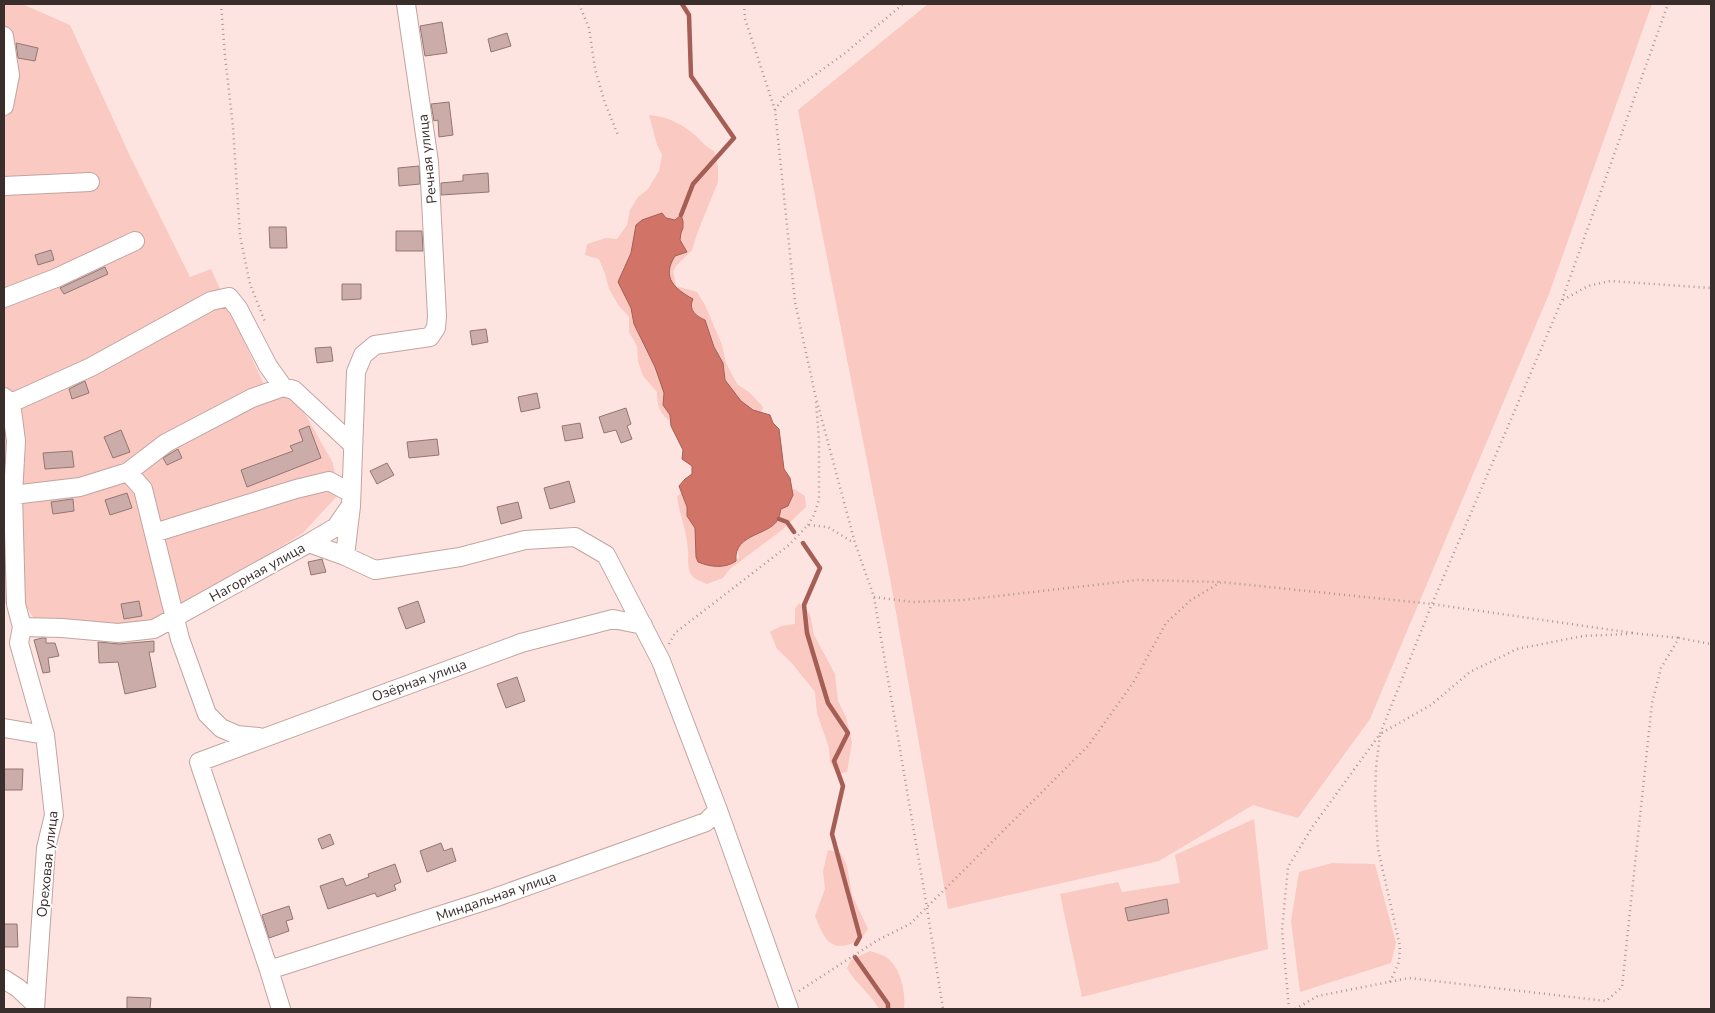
<svg xmlns="http://www.w3.org/2000/svg" width="1715" height="1013" font-family="'Nunito Sans',sans-serif">
	<style>
		.green { fill: #f9c9c2 }
		.water { fill: #d27367; stroke: #a45e55 }
		.lines { fill: none; stroke-linecap: round; stroke-linejoin: round }
		.stream { stroke: #a45e55; stroke-width: 4.5 }
		.building { fill: #cbaca8; stroke: #937672 }
		.minor-casing { stroke: #c2a4a0; stroke-width: 20 }
		.path { stroke: #aa9693; stroke-width: 2.5; stroke-dasharray: 1 4; stroke-linecap: butt }
		.minor { stroke: #fff; stroke-width: 18 }
		.labels { text-anchor: middle; stroke-width: 4; stroke-linejoin: round; paint-order: stroke }
		.street-label { font-size: 14px; fill: #3a2e2c; stroke: #fff }
	</style>
	<rect width="100%" height="100%" fill="#fee4e0"/>
	<path class="green" d="M4 4H22L70 25 130 156 190 277 211 269 271 400 293 393 333 463 338 495 303 533 165 617 122 628 70 619 35 620 25 605 4 603Z
		M928 4H1652L1549 294 1370 719 1298 818 1253 805 1159 861 948 909 890 578 798 110Z
		M649 115C668 117 681 123 696 136 702 142 706 147 714 151L718 167V182L698 231 692 250 677 265 673 271 676 286 697 292 705 305 722 345 726 363 737 384 750 393 763 407 761 413 748 411 724 388 717 360 699 332 702 323 687 314 685 301C669 289 660 275 659 255L676 239 672 227 659 219 645 227 640 235 645 240 652 242C652 254 647 254 644 263 637 282 638 291 642 310L636 312 635 321 655 356 665 390 666 405 675 419 668 420C659 411 657 405 657 392L643 376 638 361 637 346 629 332V317L619 306 609 289 605 274 599 259 585 255 587 244 606 238 617 239 627 225 630 210 638 197 648 189 659 171 662 155 657 145Z
		M794 489 805 496 806 507 782 530 730 569 723 578 707 584C703 582 696 580 693 577 686 570 689 558 688 550 687 531 679 514 677 496L683 492 729 563 739 558 737 545 780 504Z
		M799 603 810 614 814 635 835 674 838 701 846 717 852 742 847 772 837 774 830 762 829 748 817 713 815 692 791 662 777 649 770 632 781 626 795 624V609Z
		M1254 819 1268 949 1082 997 1060 894 1118 882 1122 892 1180 883 1175 855Z
		M828 850 841 853 847 866 852 895 868 929C862 938 860 941 850 944 828 952 822 933 815 916L825 889 823 871Z
		M1332 863 1375 864 1396 943 1391 963 1300 992 1291 921 1299 872Z
		M870 951C875 953 881 954 886 957 901 967 906 993 904 1009H879C870 993 856 984 847 968L851 960Z"/>
	<path class="water" d="M662 213 666 218 675 220 681 215 683 221V228L681 233 680 240 687 252 675 256C661 278 675 289 693 299 688 310 696 316 705 320L714 347 723 363 725 380 741 401 753 410 770 415 773 423 779 429 784 469 790 478 793 495 788 506 781 509C780 512 780 515 779 517 773 536 733 532 736 561 725 569 710 567 698 562L696 557 695 528 687 516V507L679 486 685 479 692 474V466L682 459 683 450 671 426 670 415 663 405 664 393 655 367 634 324 631 308 618 282 631 253 636 225 642 220Z"/>
	<g class="lines">
		<path class="stream" d="M681 215 693 184 734 138 691 76 689 15 682 4
			M779 519 787 522 794 532
			M803 543 820 568 804 605 807 633 828 703 848 733 834 761 843 786 832 834 860 937 856 944
			M855 957 888 1004V1009"/>
	</g>
	<path class="building" d="M442 22 447 53 425 56 420 26Z
		M507 33 511 46 491 52 488 39Z
		M16 43 38 48 35 61 18 58Z
		M449 102 453 135 439 137 438 120 434 121 431 104Z
		M419 166 420 184 399 186 398 168Z
		M488 173 489 192 441 195V183L463 181V175Z
		M269 227H286L287 248H270Z
		M396 231H422L423 251H396Z
		M51 250 54 260 38 265 35 255Z
		M105 267 108 274 64 294 60 288Z
		M342 284H361V299L342 300Z
		M486 329 488 342 472 345 470 331Z
		M331 347 333 361 317 363 315 348Z
		M85 381 89 393 72 399 69 389Z
		M537 393 540 408 521 412 518 397Z
		M626 408 631 424 627 426 632 439 621 443 616 430 604 433 599 417Z
		M580 423 583 438 565 441 562 426Z
		M309 426 321 458 247 487 241 470 293 451 290 446 303 441 299 430Z
		M121 430 130 452 113 458 104 437Z
		M437 439 439 455 409 458 407 442Z
		M178 449 182 458 167 465 163 458Z
		M72 451 74 467 45 469 43 453Z
		M387 463 394 475 377 484 370 471Z
		M569 481 575 502 550 509 544 488Z
		M127 493 132 508 110 515 105 500Z
		M73 499 74 511 53 514 51 502Z
		M518 502 522 518 501 524 497 507Z
		M322 559 326 572 311 575 308 562Z
		M139 601 142 616 124 619 121 604Z
		M418 601 425 622 406 629 398 608Z
		M42 638H46V643H55L59 656 48 658 50 672 43 673 34 640Z
		M154 641V652H149L156 687 125 694 118 662 99 663 98 642 119 644Z
		M517 677 525 701 506 708 497 684Z
		M4 769H23L22 790H4Z
		M330 834 334 844 322 849 318 839Z
		M441 843 444 851 452 848 456 861 427 872 420 851Z
		M395 864 401 882 394 885 396 890 377 897 375 893 328 909 320 886 343 878 346 886 369 877 368 874Z
		M1167 899 1169 913 1128 921 1125 908Z
		M289 906 293 919 286 921 289 931 269 938 262 915Z
		M4 924H17L18 947H4Z
		M127 997 151 998 150 1009H127Z"/>
	<g class="lines">
		<g class="minor-casing">
			<path id="minor" d="M4 36 10 75 4 106
				M4 186 90 182
				M4 298 56 278 135 241
				M4 397 11 403 16 441 13 495 16 604 22 627 19 643 45 735 54 815 46 848 35 1009
				M11 403 91 367 211 301 229 297 238 308 268 366 283 387 294 390 353 445
				M128 472 143 489 180 639 207 714 221 728 237 735 259 737
				M4 490 13 495 80 487 128 472 166 443 252 398 283 387
				M154 533 296 489 329 481 351 493
				M309 543 336 527 349 508
				M345 556 351 506 356 372 363 355 375 345 430 337 436 328 437 316 429 162 406 4
				M22 627 62 628 118 633 154 629 309 543 345 556 375 570 460 557 525 540 575 537 606 555 661 661 718 810 789 1009
				M4 728 45 735
				M269 970 494 898 631 849 706 822 718 810
				M4 979 18 988 35 1004
				M281 1009 269 970 199 762 521 643 613 619 643 625"/>
		</g>
		<path class="path" d="M221 4 225 56 233 127 240 236 250 284 265 322
			M579 4 589 28 595 69 605 103 618 135
			M744 4 745 19 775 110 795 302 815 394 855 543 874 597 927 908 943 1009
			M775 110 784 97 844 54 903 4
			M1563 300 1588 286 1610 281 1711 288
			M808 525 814 515 819 500V439L816 402
			M874 597 912 602 963 600 1138 580 1220 582
			M1632 633 1679 638
			M669 644 675 633 789 545 808 525 828 527 854 543
			M1390 982 1399 962 1400 946 1378 849 1375 798 1376 768 1380 734 1431 705 1470 672 1517 649 1583 636 1627 634
			M799 991 878 940 910 924 1088 746 1133 683 1166 623 1191 600 1221 582 1432 604 1633 633
			M1289 1009 1282 930 1288 867 1313 826 1380 734 1432 604 1562 300 1668 4
			M1295 1009 1318 996 1409 978 1606 1001 1622 987 1652 703 1661 668 1679 638 1711 644"/>
		<use href="#minor" class="minor"/>
	</g>
	<g class="labels">
		<g class="street-label">
			<text transform="translate(427 159) rotate(-96)" y="5">Речная улица</text>
			<text transform="translate(257 572) rotate(-29)" y="5">Нагорная улица</text>
			<text transform="translate(419 680) rotate(-20)" y="5">Озёрная улица</text>
			<text transform="translate(47 864) rotate(-84)" y="5">Ореховая улица</text>
			<text transform="translate(496 896) rotate(-19)" y="5">Миндальная улица</text>
		</g>
	</g>
	<rect width="1715" height="1013" fill="none" stroke="#3a2e2c" stroke-width="10"/>
</svg>
